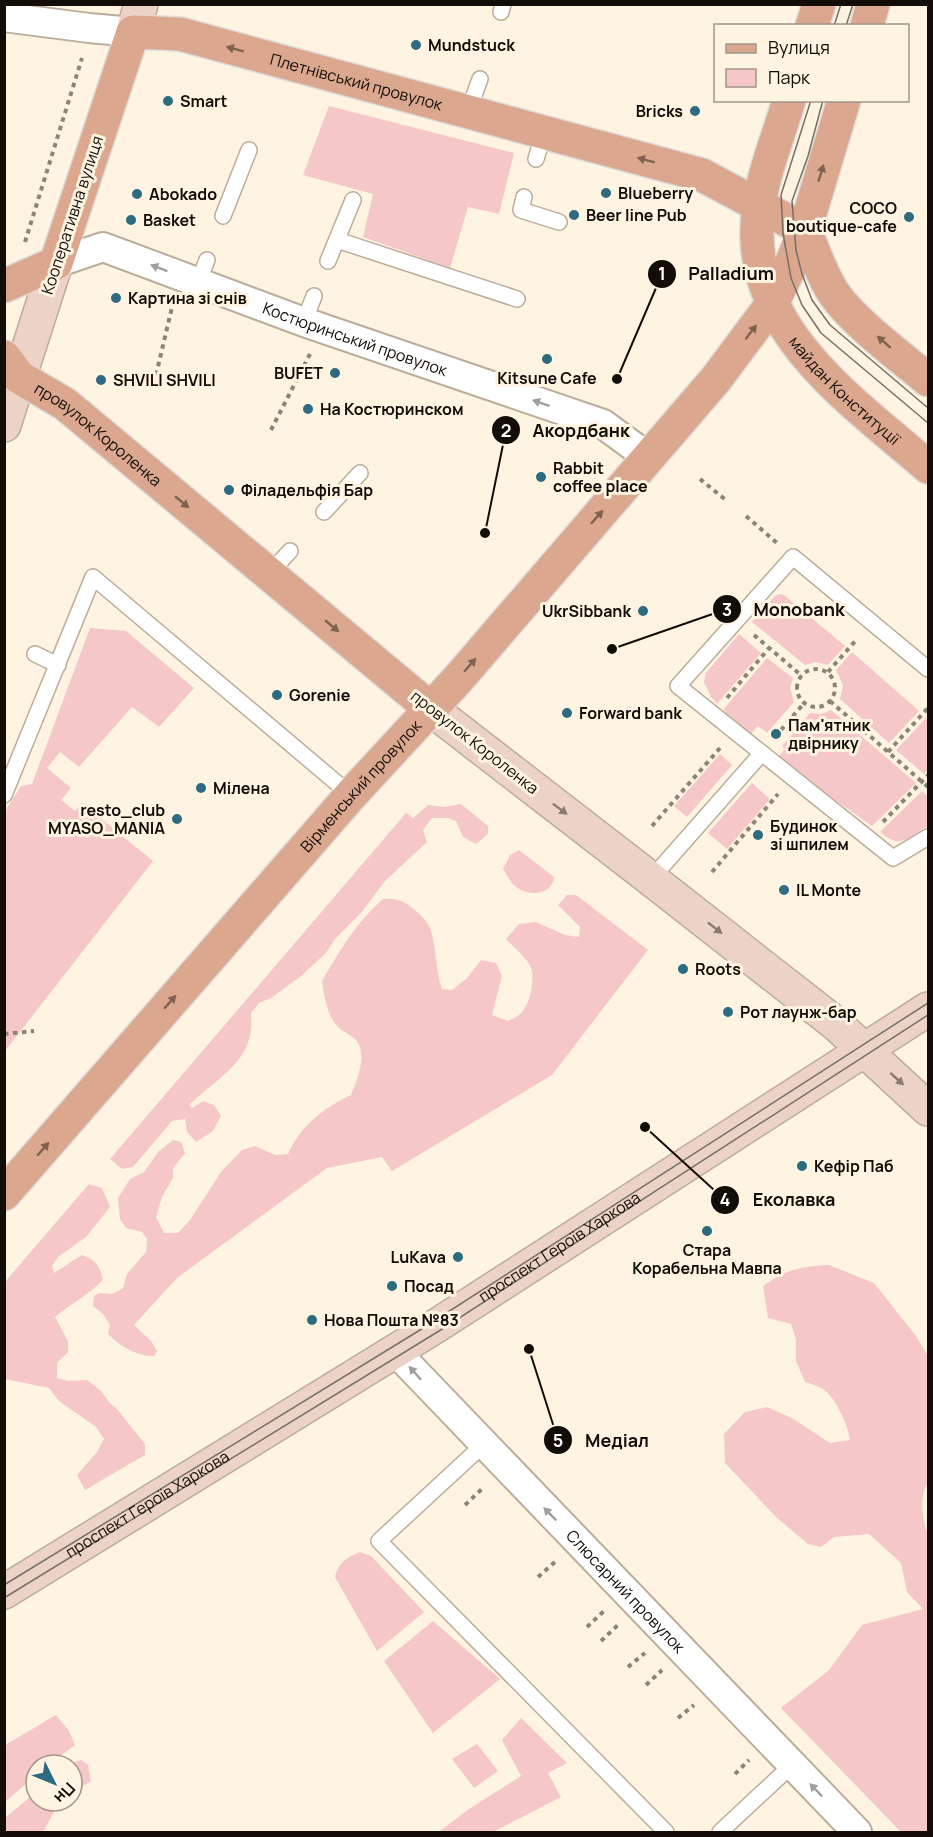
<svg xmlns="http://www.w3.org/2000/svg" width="933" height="1837" font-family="Manrope,sans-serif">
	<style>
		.green { fill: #f6c7c9 }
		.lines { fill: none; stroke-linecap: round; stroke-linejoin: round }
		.lane-casing { stroke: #bcad9a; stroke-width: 18 }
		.street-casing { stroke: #bcad9a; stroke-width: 32 }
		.secondary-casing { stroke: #bcad9a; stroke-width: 36 }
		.primary-casing { stroke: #dedddc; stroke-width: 36 }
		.path { stroke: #8d8478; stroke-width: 4; stroke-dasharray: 4.5 4.5; stroke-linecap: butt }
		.lane { stroke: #fff; stroke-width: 15 }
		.street { stroke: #fff; stroke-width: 28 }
		.secondary { stroke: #edd3c7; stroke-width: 33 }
		.primary { stroke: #dba78e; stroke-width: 33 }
		.tram { stroke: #776f64; stroke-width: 1.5 }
		.oneway { fill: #816251 }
		.oneway2 { fill: #a09e9c }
		.oneway3 { fill: #8a7a71 }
		.poi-dot { fill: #2c6b80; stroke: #fff3e2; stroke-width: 2 }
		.labels { text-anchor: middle; stroke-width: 6; stroke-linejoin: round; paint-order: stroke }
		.poi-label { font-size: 16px; font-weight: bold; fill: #120d07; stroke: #fff3e2; text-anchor: start }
		.street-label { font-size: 16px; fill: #120d07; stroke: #fff3e2 }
		.leader { fill: none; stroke: #120d07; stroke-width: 2 }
		.callout-dot { fill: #120d07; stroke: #fff3e2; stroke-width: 2 }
		.mark-label { font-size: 18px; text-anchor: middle; font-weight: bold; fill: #fff }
		.callout-label { font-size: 18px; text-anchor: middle; font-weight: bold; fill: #120d07; stroke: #fff3e2; stroke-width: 6; stroke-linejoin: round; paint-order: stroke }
	</style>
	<rect width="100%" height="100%" fill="#fff3e2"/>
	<path class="green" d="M329 106 514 153 499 214 468 207 450 268 363 237 373 194 303 175Z
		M780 594 784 595 845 646 828 665 815 662 805 665 752 622 775 596Z
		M90 628 126 631 194 688 159 727 132 707 79 767 60 752 47 768 71 788 61 800 75 811 82 803 153 861 5 1051V818L7 808 21 786 32 784Z
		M739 634 761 653 717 704 711 697 704 682 706 673Z
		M852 652 919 711 889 743 840 699 843 685 836 670Z
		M767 658 793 678 790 688 794 702 767 733 758 726 751 734 723 710Z
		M831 710 916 783 872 826 801 776 778 757 785 749 782 746 810 713 822 714Z
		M926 718 928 720V769L924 774 896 750Z
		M720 754 732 765 687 817 674 806Z
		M752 783 770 799 727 849 708 833Z
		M922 791 928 797V826C907 838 901 850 880 832Z
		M461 804 488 826V834L476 844 463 837 456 821 448 818H432L423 830 427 842 385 881 361 913 335 939 326 953 300 977 271 998 259 1003 251 1013C256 1061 219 1076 189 1105L192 1108 203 1101 214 1105 221 1116 213 1131 196 1142 187 1132 185 1119 172 1121 133 1167 122 1169 110 1159 406 813 413 818 428 805 445 807Z
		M519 850 554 877C552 896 527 897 515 886 510 882 507 875 503 869L510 855Z
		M567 895H576L648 950 552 1075 392 1171 382 1157 327 1168 177 1278 134 1325 151 1341 157 1351 154 1356C137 1357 120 1346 108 1334L110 1325 103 1314 93 1306 94 1296 99 1293 112 1294 123 1288 127 1274 146 1252 147 1239 142 1232 126 1228 120 1219 118 1198 130 1179 144 1172 158 1152 173 1140 181 1142 185 1153 173 1168V1178L162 1197 156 1217 164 1233H178L190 1220 221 1172 242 1150 255 1146 275 1155 288 1154C301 1125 324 1108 351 1095 357 1080 368 1055 356 1040 351 1034 342 1032 337 1026 327 1015 324 995 322 981 340 950 355 924 383 899 387 899 393 898 397 900 408 902 426 918 430 928 437 947 435 969 442 989L452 990 467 978 481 960 496 963 502 976 492 1015 508 1021C512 1019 517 1017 520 1014 530 1005 535 981 531 968 528 958 513 947 506 939L519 924 536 922 565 935 579 937 580 927 558 905Z
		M89 1184 102 1188 110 1207 86 1237 58 1257 52 1266 54 1273 82 1255C96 1260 100 1266 103 1280 89 1295 70 1304 55 1317L68 1341V1352L57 1363V1378L68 1381 87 1380 101 1391 110 1403 117 1409 145 1444V1455L85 1490 77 1475 97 1452 104 1439 96 1427 59 1401 49 1388 5 1379 4 1283Z
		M829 1265 874 1283 916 1336 928 1356V1482C919 1499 922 1512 926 1530L928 1532V1832H901L781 1708 829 1670 862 1625 923 1609 907 1592 901 1563 869 1534 834 1537 821 1547 808 1544 777 1518 725 1463 724 1434 745 1412 767 1407 792 1418 830 1443 850 1440C848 1425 836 1398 823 1389 819 1386 811 1384 805 1382L796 1361V1340L791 1324 768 1318 763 1286C786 1270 801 1266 829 1265Z
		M360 1552 371 1556 424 1612 377 1651 335 1577C339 1562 346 1558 360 1552Z
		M433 1621 500 1679 433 1733 384 1661Z
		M56 1715 69 1731 75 1745 48 1765H36V1775L5 1802V1745Z
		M521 1718 567 1763 548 1773 561 1797 493 1832H439L466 1811 521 1776 502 1740Z
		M477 1744 498 1771 474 1788 452 1759Z
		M81 1760 88 1765 91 1781 72 1793V1765H67Z
		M36 1792V1801H60L43 1832H5V1818Z"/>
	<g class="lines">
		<g class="lane-casing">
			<path id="lane" d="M501 12 503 4
				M468 112 480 79
				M536 159 544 132
				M524 197 521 210 559 222
				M223 216 249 150
				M337 240 517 299
				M328 261 353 200
				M198 283 207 260
				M304 322 314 296
				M324 512 360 473
				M269 574 290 551
				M35 654 58 665
				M928 669 793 557 678 686 893 858 928 837
				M4 795 93 577 351 795
				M651 879 762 753
				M483 1445 379 1541 666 1832
				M720 1832 792 1765"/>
		</g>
		<g class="street-casing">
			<g id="street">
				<path d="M4 17 89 28 133 32"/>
				<path id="s1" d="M56 263 103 247 304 322 603 424 648 457"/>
				<path id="s2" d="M395 1351 857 1832"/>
			</g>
		</g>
		<g class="secondary-casing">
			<g id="secondary">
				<path d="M133 32 141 4"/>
				<path d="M4 425 56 263"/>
				<path d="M431 709 651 879 836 1024 928 1109"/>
				<path id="s3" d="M4 1592 436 1326 928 1009"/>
			</g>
		</g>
		<g class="primary-casing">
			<g id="primary">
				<path d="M812 26 819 4"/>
				<path d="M867 26 873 4"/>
				<path id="s4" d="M789 100C779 135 764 170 759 206 740 326 849 398 928 467"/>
				<path d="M805 230C813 250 820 270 831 289 850 320 900 356 928 380"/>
				<path id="s5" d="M4 286 56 263 133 32 180 34 702 175 805 230"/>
				<path id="s6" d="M4 357 19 377 65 404 431 709"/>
				<path id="s7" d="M4 1194 351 795 459 678 716 379 772 304 789 269 805 230 844 100"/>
			</g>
		</g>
		<path class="path" d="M25 242 82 58
			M156 375 173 303
			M271 430 310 354
			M700 479 727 501
			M746 516 777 543
			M754 635 802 676
			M797 688a19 19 0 1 1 38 0a19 19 0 1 1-38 0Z
			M828 672 857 639
			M727 698 769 648
			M830 701 928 787
			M781 730 805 702
			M888 752 928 708
			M883 822 928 775
			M652 826 720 748
			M712 872 778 794
			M4 1034 34 1031
			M465 1505 483 1488
			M538 1577 555 1562
			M587 1627 604 1611
			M601 1641 618 1625
			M628 1667 645 1653
			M646 1685 662 1670
			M678 1718 694 1705
			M735 1774 749 1760"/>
		<use href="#lane" class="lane"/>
		<use href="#street" class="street"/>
		<use href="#secondary" class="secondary"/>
		<use href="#primary" class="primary"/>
		<path class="tram" d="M834 26 841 4
			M846 26 853 4
			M811 100 781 195 783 233 791 278 802 305 821 333 928 423
			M823 100 808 156 792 201 796 250 802 274 812 300 830 325 928 408
			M4 1585 420 1330 928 1003
			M4 1598 439 1331 928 1015"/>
	</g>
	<defs><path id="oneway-solid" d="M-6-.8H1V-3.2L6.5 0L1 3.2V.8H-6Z" transform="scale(1.5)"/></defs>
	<g class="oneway">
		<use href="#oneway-solid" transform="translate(235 49) rotate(-165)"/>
		<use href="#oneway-solid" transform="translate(646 160) rotate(-165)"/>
		<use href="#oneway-solid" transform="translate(821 173) rotate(-73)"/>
		<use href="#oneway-solid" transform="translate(751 332) rotate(-53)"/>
		<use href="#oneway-solid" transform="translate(884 342) rotate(-139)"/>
		<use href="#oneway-solid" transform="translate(182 502) rotate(40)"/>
		<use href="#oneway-solid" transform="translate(597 517) rotate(-49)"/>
		<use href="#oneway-solid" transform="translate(332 626) rotate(40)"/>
		<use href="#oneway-solid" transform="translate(470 665) rotate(-49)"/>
		<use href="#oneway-solid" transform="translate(170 1002) rotate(-49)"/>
		<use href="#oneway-solid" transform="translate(43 1149) rotate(-49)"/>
	</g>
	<g class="oneway2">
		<use href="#oneway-solid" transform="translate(159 268) rotate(-159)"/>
		<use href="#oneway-solid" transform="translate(541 403) rotate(-161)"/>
		<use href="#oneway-solid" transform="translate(415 1373) rotate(-132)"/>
		<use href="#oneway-solid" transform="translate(550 1514) rotate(-134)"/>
		<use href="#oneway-solid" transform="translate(816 1790) rotate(-134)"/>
	</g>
	<g class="oneway3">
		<use href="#oneway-solid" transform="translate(560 809) rotate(37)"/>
		<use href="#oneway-solid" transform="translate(715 928) rotate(38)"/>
		<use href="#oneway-solid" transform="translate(897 1079) rotate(42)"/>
	</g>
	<g class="poi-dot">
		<circle cx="416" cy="45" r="6"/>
		<circle cx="168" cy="101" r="6"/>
		<circle cx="695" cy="111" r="6"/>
		<circle cx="606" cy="193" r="6"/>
		<circle cx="137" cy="194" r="6"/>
		<circle cx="574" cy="215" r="6"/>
		<circle cx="909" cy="217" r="6"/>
		<circle cx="131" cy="220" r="6"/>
		<circle cx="116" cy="298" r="6"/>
		<circle cx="547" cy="359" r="6"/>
		<circle cx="335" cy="373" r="6"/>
		<circle cx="101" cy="380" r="6"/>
		<circle cx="308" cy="409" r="6"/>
		<circle cx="541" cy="477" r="6"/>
		<circle cx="229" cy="490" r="6"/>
		<circle cx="643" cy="611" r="6"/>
		<circle cx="277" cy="695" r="6"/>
		<circle cx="567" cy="713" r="6"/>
		<circle cx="776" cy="734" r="6"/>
		<circle cx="201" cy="788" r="6"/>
		<circle cx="177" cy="819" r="6"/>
		<circle cx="758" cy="835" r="6"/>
		<circle cx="784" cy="890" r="6"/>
		<circle cx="683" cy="969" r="6"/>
		<circle cx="728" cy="1012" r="6"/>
		<circle cx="802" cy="1166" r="6"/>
		<circle cx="707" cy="1231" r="6"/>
		<circle cx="458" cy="1257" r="6"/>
		<circle cx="392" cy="1286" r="6"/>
		<circle cx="312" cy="1320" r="6"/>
	</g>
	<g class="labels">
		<g class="poi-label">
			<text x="428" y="51">Mundstuck</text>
			<text x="180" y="107">Smart</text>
			<text x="683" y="117" text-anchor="end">Bricks</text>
			<text x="618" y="199">Blueberry</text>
			<text x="149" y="200">Abokado</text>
			<text x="897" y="214" text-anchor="end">COCO<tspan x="897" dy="18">boutique-cafe</tspan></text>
			<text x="586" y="221">Beer line Pub</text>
			<text x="143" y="226">Basket</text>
			<text x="128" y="304">Картина зі снів</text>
			<text x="323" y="379" text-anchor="end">BUFET</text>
			<text x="547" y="384" text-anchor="middle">Kitsune Cafe</text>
			<text x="113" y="386">SHVILI SHVILI</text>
			<text x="320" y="415">На Костюринском</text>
			<text x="553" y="474">Rabbit<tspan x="553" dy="18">coffee place</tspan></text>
			<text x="241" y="496">Філадельфія Бар</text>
			<text x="631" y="617" text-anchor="end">UkrSibbank</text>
			<text x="289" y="701">Gorenie</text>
			<text x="579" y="719">Forward bank</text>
			<text x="788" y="731">Пам'ятник<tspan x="788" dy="18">двірнику</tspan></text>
			<text x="213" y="794">Мілена</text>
			<text x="165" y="816" text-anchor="end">resto_club<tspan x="165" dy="18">MYASO_MANIA</tspan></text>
			<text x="770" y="832">Будинок<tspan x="770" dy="18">зі шпилем</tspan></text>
			<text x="796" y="896">IL Monte</text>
			<text x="695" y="975">Roots</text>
			<text x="740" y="1018">Рот лаунж-бар</text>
			<text x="814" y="1172">Кефір Паб</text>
			<text x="707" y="1256" text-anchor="middle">Стара<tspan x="707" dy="18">Корабельна Мавпа</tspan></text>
			<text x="446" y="1263" text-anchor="end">LuKava</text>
			<text x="404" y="1292">Посад</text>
			<text x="324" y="1326">Нова Пошта №83</text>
		</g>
		<g class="street-label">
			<text dy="6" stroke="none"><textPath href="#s5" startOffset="530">Плетнівський провулок</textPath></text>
			<text transform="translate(72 215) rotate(-72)" y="6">Кооперативна вулиця</text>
			<text dy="6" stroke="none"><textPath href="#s1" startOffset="318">Костюринський провулок</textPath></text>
			<text dy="6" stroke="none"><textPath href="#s4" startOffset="324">майдан Конституції</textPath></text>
			<text dy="6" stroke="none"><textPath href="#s6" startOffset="123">провулок Короленка</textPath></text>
			<text transform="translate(475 742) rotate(38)" y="6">провулок Короленка</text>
			<text dy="6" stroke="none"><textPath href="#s7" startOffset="542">Вірменський провулок</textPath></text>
			<text dy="6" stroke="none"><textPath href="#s3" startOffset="654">проспект Героїв Харкова</textPath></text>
			<text dy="6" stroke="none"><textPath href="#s3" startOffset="168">проспект Героїв Харкова</textPath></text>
			<text dy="6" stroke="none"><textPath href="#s2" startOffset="333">Слюсарний провулок</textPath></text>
		</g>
	</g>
	<path class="leader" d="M617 379L662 274M485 533L506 430M612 649L727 609M645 1127L725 1200M529 1349L558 1440"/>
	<g class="callout-dot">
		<circle cx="617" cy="379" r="6"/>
		<circle cx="485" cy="533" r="6"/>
		<circle cx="612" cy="649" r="6"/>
		<circle cx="645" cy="1127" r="6"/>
		<circle cx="529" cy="1349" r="6"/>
		<circle cx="662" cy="274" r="15"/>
		<circle cx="506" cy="430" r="15"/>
		<circle cx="727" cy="609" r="15"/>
		<circle cx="725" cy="1200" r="15"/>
		<circle cx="558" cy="1440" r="15"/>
	</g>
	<g class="mark-label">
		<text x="662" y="280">1</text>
		<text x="506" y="437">2</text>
		<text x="727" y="616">3</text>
		<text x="725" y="1206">4</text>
		<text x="558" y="1447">5</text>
	</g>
	<g class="callout-label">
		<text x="731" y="280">Palladium</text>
		<text x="581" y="437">Акордбанк</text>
		<text x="799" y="616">Monobank</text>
		<text x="794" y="1206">Еколавка</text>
		<text x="617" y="1447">Медіал</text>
	</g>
	<rect width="933" height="1837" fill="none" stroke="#120d07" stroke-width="12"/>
	<rect x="714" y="24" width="195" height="78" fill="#fff3e2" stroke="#a0978a" stroke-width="1.5"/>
	<rect x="726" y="44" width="30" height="9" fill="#dba78e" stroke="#a0978a" stroke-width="1.5"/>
	<text x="768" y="54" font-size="18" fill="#120d07">Вулиця</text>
	<rect x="726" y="69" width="30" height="18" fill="#f6c7c9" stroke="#a0978a" stroke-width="1.5"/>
	<text x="768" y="84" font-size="18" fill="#120d07">Парк</text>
	<g transform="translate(54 1783) rotate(133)"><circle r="28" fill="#fff3e2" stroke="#a0978a" stroke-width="1.5"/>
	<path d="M0-4.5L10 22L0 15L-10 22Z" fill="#2c6b80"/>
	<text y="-9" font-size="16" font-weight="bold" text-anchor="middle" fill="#120d07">Пн</text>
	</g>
</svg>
